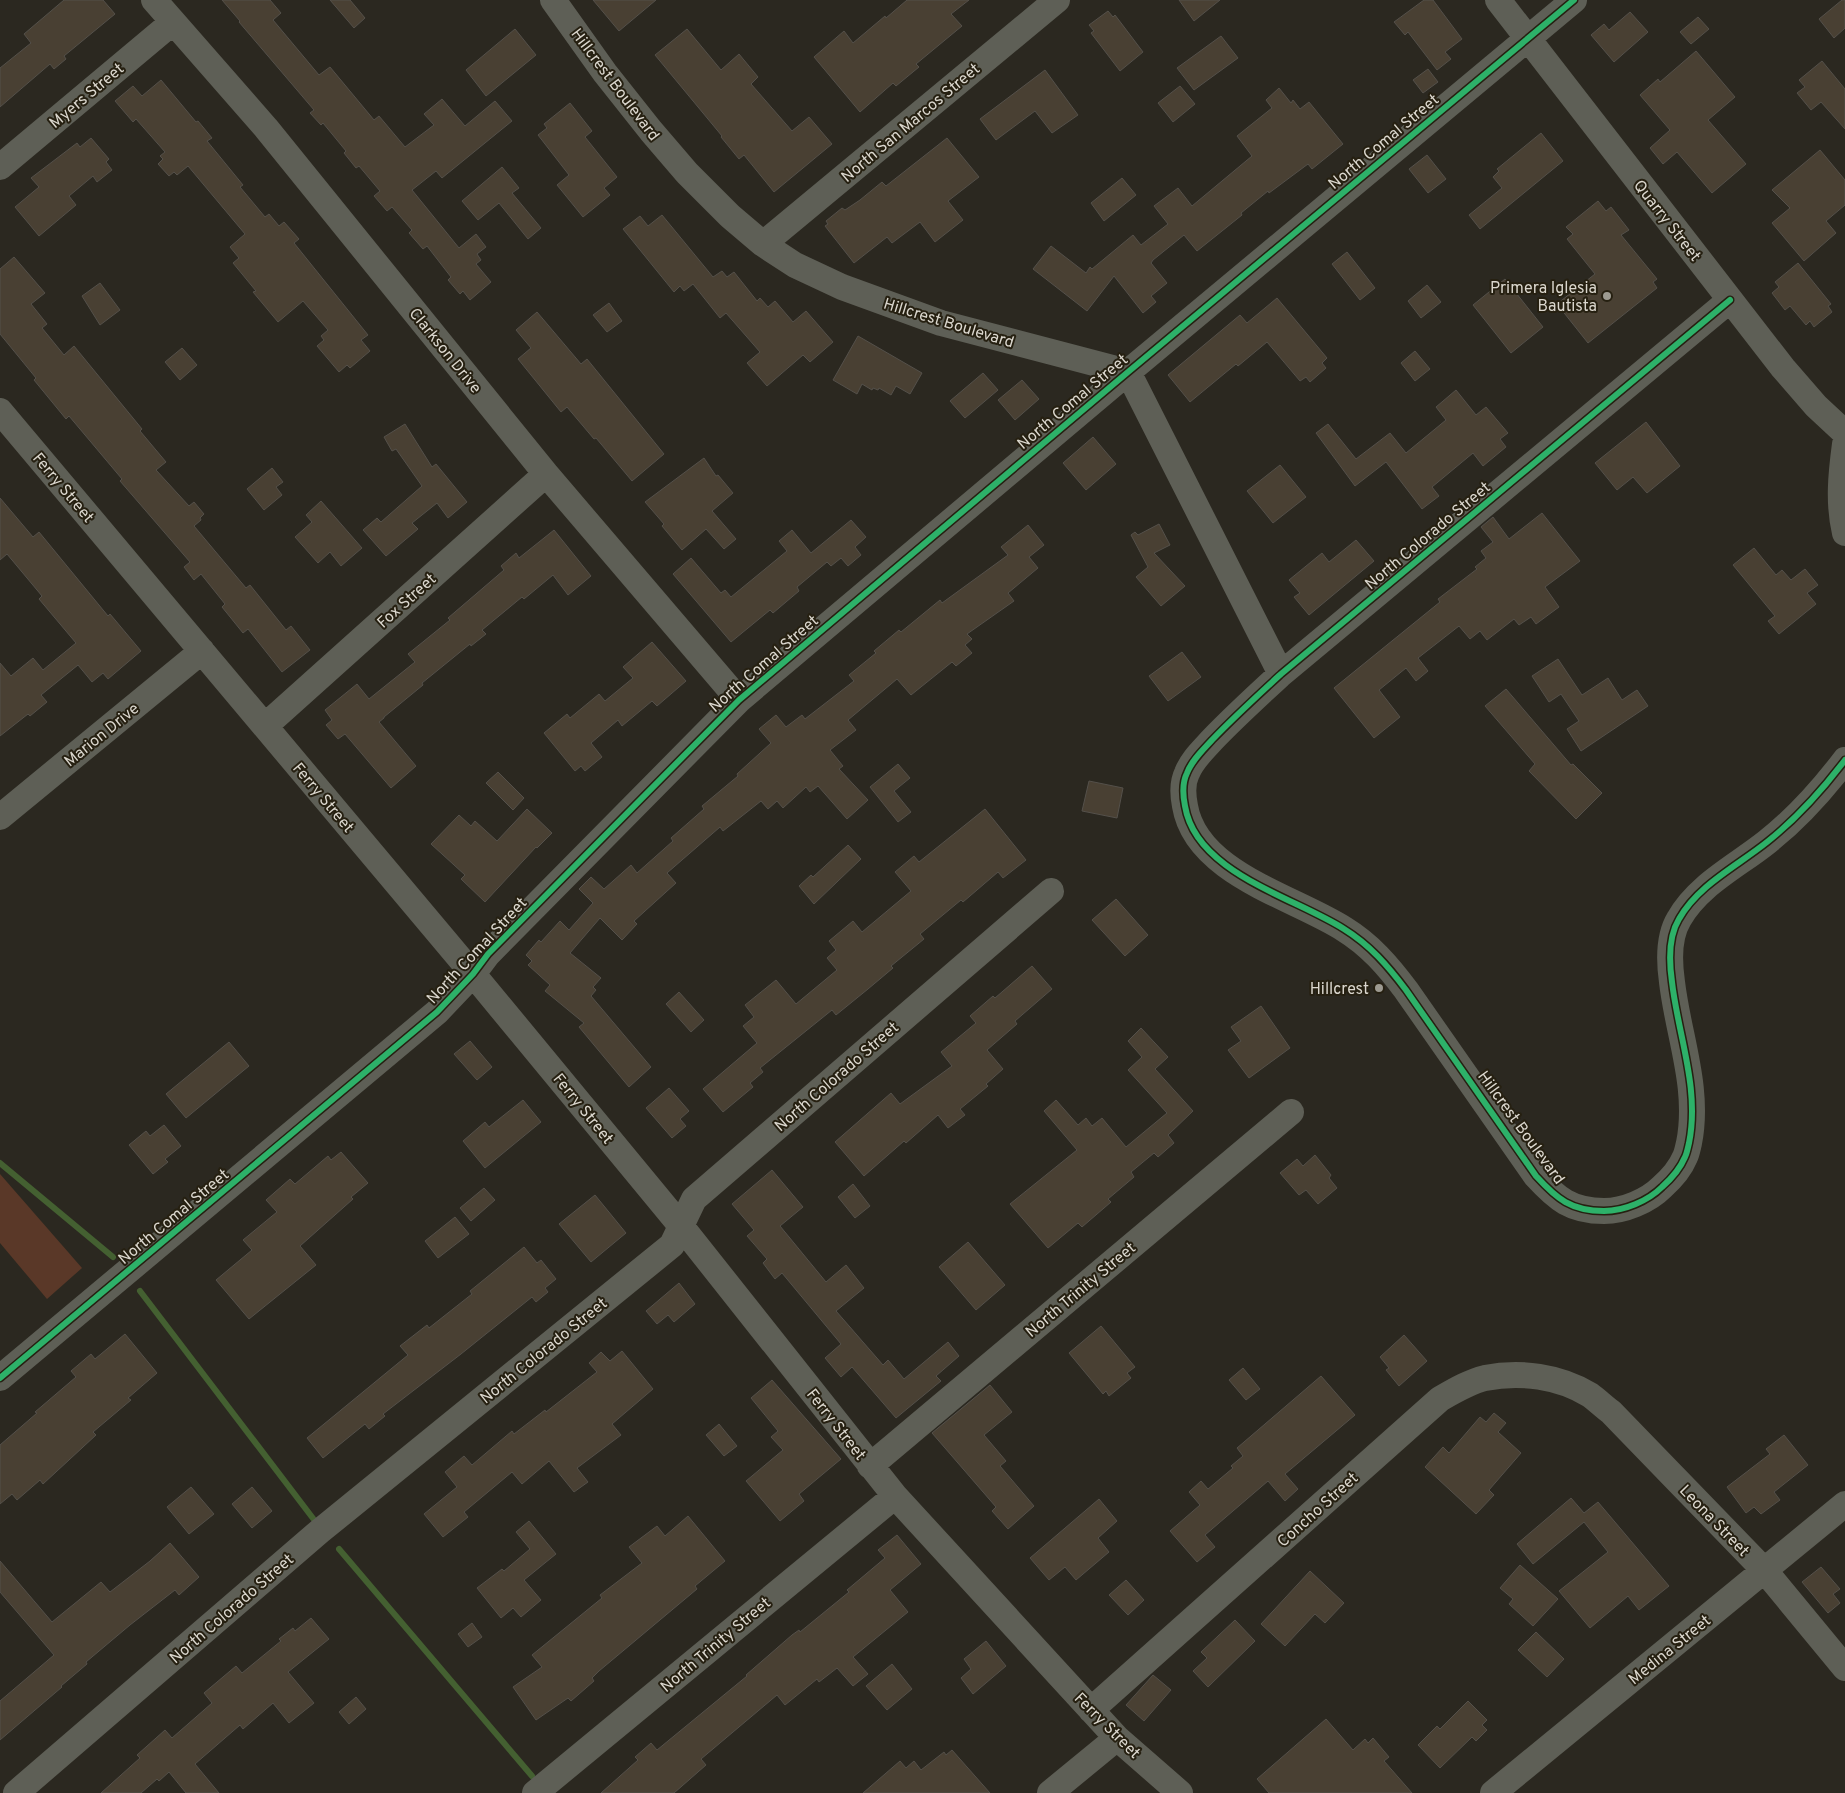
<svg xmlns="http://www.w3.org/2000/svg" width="1845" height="1793" font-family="Overpass,sans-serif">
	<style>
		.green { fill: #5a3828 }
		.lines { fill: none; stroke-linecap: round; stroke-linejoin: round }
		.stream { stroke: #446031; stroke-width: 6 }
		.building { fill: #494033; stroke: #54504a }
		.minor { stroke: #5e5f56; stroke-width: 26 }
		.cycleway-casing { stroke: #262011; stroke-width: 9 }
		.cycleway { stroke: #2db169; stroke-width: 6 }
		.poi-dot { fill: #9d9a91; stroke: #262011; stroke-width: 2 }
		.labels { text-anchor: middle; stroke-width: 4; stroke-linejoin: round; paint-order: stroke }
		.street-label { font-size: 16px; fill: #dbd7ce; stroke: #262011 }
		.poi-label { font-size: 16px; fill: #dbd7ce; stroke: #262011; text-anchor: end }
	</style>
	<rect width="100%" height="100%" fill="#2b2820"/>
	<path class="green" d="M0 1174 82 1268 47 1299 0 1243Z"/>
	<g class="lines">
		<path class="stream" d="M0 1163 113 1257
			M140 1291 315 1521
			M339 1549 532 1776"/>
	</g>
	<path class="building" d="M64 0H103L115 14 64 56 66 59 54 69 50 64 0 107V68L31 43 24 34Z
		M222 0H270L281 13 273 20 319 75 330 67 374 120 379 116 405 147 434 125 424 114 442 99 465 126 495 101 512 121 442 178 436 171 412 190 459 248 476 234 486 247 477 254 481 260 476 264 491 282 470 300 463 291 460 294 448 280 451 277 427 246 423 249 409 233 412 230 392 207 387 211 374 196 380 191 359 166 356 168 344 153 346 151 323 123 321 125 310 113 314 110 239 22 240 21Z
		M330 0H350L365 18 354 28Z
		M593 0H656L619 31Z
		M907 0H969L951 14 962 26 916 64 919 67 896 86 893 83 860 112 814 57 844 31 853 43 885 16 886 18Z
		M1179 0H1220L1194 21Z
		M1424 0H1433L1462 39 1445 52 1451 59 1437 70 1408 32 1405 35 1394 22Z
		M1842 0H1845V28L1834 38 1819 19Z
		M1108 11 1113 17 1115 15 1143 52 1120 71 1091 33 1094 31 1089 25Z
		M1630 12 1648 32 1614 62 1591 35 1604 24 1609 30Z
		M1698 17 1709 29 1691 44 1680 32Z
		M515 29 536 55 486 96 466 70Z
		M687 29 721 70 739 54 758 77 751 84 792 131 809 117 832 144 774 192 744 155 739 159 721 137 722 136 655 55Z
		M1221 36 1238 58 1194 90 1177 68Z
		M1696 51 1735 97 1708 120 1746 164 1712 193 1677 152 1663 164 1650 148 1670 130 1640 95 1658 79 1660 82Z
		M1822 61 1845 89V129L1821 102 1811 110 1797 93 1805 87 1799 80Z
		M1428 69 1438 82 1423 93 1413 80Z
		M1045 70 1078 115 1052 133 1035 111 996 140 980 119Z
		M161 80 196 122 198 121 212 138 207 141 243 185 240 187 265 217 269 214 279 226 284 222 299 239 294 243 368 335 361 340 370 351 350 368 347 365 339 372 317 346 324 340 321 336 328 330 303 301 278 322 253 292 256 291 233 263 239 258 230 247 245 234 188 166 177 175 174 172 169 176 158 164 163 159 160 156 165 152 136 119 133 122 115 101 133 86 142 96Z
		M1180 86 1195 104 1173 122 1158 103Z
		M1279 88 1291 103 1293 100 1300 109 1309 102 1343 144 1312 169 1308 164 1269 193 1268 191 1241 213 1242 215 1197 251 1184 235 1153 260 1151 263 1167 283 1151 296 1156 302 1143 313 1114 276 1087 311 1033 269 1051 246 1086 273 1090 267 1092 269 1133 235 1141 245 1168 224 1154 206 1178 188 1192 206 1252 156 1237 136 1272 108 1266 100Z
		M570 103 592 131 585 137 617 177 604 188 610 195 583 217 557 185 569 175 538 135 547 128 544 124Z
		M1541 133 1563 161 1480 229 1469 215 1502 188 1493 177 1499 171 1497 169Z
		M91 138 109 159 106 162 112 170 97 182 93 176 69 196 76 205 39 236 15 207 39 187 31 178 77 143 80 147Z
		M947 138 979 177 948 201 963 220 935 242 920 222 892 243 887 237 854 263 825 226 828 224 826 221 842 208 845 210 860 200 882 182 886 186Z
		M1820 150 1845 180V205L1826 221 1836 233 1804 261 1772 223 1790 208 1772 190Z
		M1427 155 1446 179 1428 193 1409 169Z
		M502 167 519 188 512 193 541 228 528 239 499 203 478 220 462 201Z
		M1122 178 1136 195 1104 221 1091 203Z
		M1598 201 1606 211 1611 207 1629 230 1621 235 1657 279 1653 282 1657 288 1588 343 1557 304 1595 274 1567 239 1573 234 1566 227Z
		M662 215 713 277 722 271 727 277 734 272 757 301 760 298 768 307 775 301 793 322 806 311 833 342 810 362 803 355 767 386 747 363 760 352 726 313 720 318 693 284 684 291 680 286 674 292 623 229 640 216 648 226Z
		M1347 252 1375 288 1360 300 1332 264Z
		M14 257 45 293 31 304 47 324 42 328 64 355 74 346 142 429 140 431 166 462 156 470 189 506 194 502 204 514 200 518 201 520 194 526 246 588 250 585 286 630 291 626 310 650 282 672 248 629 243 633 222 607 225 604 201 574 194 580 184 567 190 562 120 481 122 479 69 416 66 419 34 380 36 378 0 334V269Z
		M1798 263 1831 304 1828 306 1832 312 1814 327 1810 321 1806 325 1790 306 1785 310 1772 293 1779 287 1775 282Z
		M1505 279 1543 327 1511 353 1473 305Z
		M100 283 120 310 100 325 82 296Z
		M1427 285 1441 302 1421 318 1408 301Z
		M1277 298 1327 358 1322 363 1326 368 1310 382 1306 377 1300 381 1267 342 1238 366 1236 364 1190 402 1168 375 1240 315 1247 323Z
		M609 303 622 321 607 332 593 315Z
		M537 312 581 364 587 359 664 454 632 481 596 438 594 439 567 407 561 412 518 359 531 348 516 330Z
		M858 336 922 373 910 394 896 386 891 395 879 388 878 390 873 388 872 390 862 384 857 394 833 380Z
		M182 348 197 365 180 380 165 362Z
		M1415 351 1430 369 1415 381 1401 363Z
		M983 373 998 390 965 418 950 401Z
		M1022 380 1039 399 1015 420 998 400Z
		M1456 390 1476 415 1486 407 1508 433 1500 439 1506 447 1483 466 1473 453 1432 487 1439 496 1422 509 1386 462 1355 486 1316 433 1328 424 1356 459 1390 433 1406 453 1446 420 1436 407Z
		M1646 422 1680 466 1647 493 1633 477 1617 490 1595 463Z
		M405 424 432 467 436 464 467 502 448 518 437 503 412 523 418 529 386 556 363 530 377 518 381 522 422 486 396 449 392 451 384 437Z
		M1093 437 1116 464 1086 490 1063 463Z
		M704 458 716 476 718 475 733 493 712 511 736 539 724 549 706 529 682 550 662 526 664 524 645 502Z
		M1280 465 1306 497 1273 523 1247 491Z
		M272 468 283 482 276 487 282 495 264 510 247 489Z
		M0 498 33 537 39 532 108 616 110 614 141 651 108 679 103 673 92 682 78 665 41 695 47 702 30 716 28 714 0 736V663L11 676 33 658 43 670 76 643 39 599 42 596 7 554 0 560Z
		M321 501 362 548 341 566 330 552 318 563 295 537 312 522 306 515Z
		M1542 513 1580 561 1545 587 1559 607 1536 624 1531 617 1519 625 1514 619 1487 640 1480 631 1470 639 1459 626 1418 658 1428 671 1416 681 1406 668 1379 690 1400 717 1374 738 1334 688 1440 602 1438 599 1477 569 1475 567 1486 558 1481 551 1493 542 1481 527 1493 517 1509 539Z
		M851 520 866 537 855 547 861 555 848 566 841 558 831 566 827 562 797 587 799 591 773 613 770 610 731 642 673 574 691 558 721 593 725 590 731 597 787 551 779 541 792 530 811 553Z
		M1159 524 1170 545 1154 553 1185 586 1161 606 1136 577 1148 567 1131 535 1135 532 1138 535Z
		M1028 525 1044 545 1029 557 1038 568 1008 593 1014 601 967 634 972 639 965 645 972 653 956 666 952 662 911 695 897 679 848 720 856 730 830 750 843 766 839 769 868 800 847 819 818 786 810 792 806 787 783 808 777 801 768 809 761 801 723 831 720 827 667 873 676 883 634 921 637 924 622 940 600 918 570 953 601 978 593 987 596 990 591 996 651 1067 629 1087 579 1027 584 1023 545 991 550 985 528 965 532 961 526 955 539 940 541 942 560 921 569 930 593 903 579 889 591 877 604 889 631 865 637 873 673 841 671 838 704 809 702 806 738 776 737 774 771 743 759 729 776 715 786 727 802 715 805 719 854 681 849 675 876 653 874 651 899 630 901 632 940 600 942 603 1008 555 1001 547Z
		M554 530 591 576 568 595 553 575 524 599 522 597 482 630 486 634 471 646 470 644 422 683 423 685 384 717V718L379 722 416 766 391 788 345 734 338 739 326 725 332 720 325 710 357 684 369 699 415 662 408 654 450 620 448 618 504 570 501 566 516 553 519 558Z
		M1356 540 1374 561 1309 615 1294 597 1300 593 1289 580 1322 553 1329 562Z
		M1754 548 1776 575 1782 570 1791 580 1805 569 1818 585 1807 593 1816 604 1779 634 1768 621 1775 616 1733 565Z
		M652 642 686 681 657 706 652 701 622 726 618 720 591 743 602 757 585 771 581 766 575 771 544 733 567 714 570 718 599 694 605 701 633 678 623 667Z
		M1182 652 1201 677 1168 701 1149 676Z
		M1558 659 1582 695 1608 678 1622 700 1637 690 1648 706 1581 751 1567 729 1579 721 1561 694 1549 702 1532 676Z
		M1506 689 1571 765 1573 764 1602 793 1576 819 1529 771 1535 764 1485 706Z
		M898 764 910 778 894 791 911 812 898 822 870 787Z
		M498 772 524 798 513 810 486 783Z
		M1089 781 1123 788 1117 818 1082 811Z
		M527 809 552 833 537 848 536 847 485 902 461 879 465 875 431 844 459 815 471 826 475 821 497 841Z
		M985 809 1026 860 1003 878 998 872 963 902 961 900 920 934 924 939 891 966 893 968 868 989 836 1015 832 1010 760 1068 763 1072 750 1083 753 1087 723 1112 703 1089 757 1043 743 1026 754 1017 745 1005 776 980 796 1004 837 970 827 958 836 950 829 941 853 921 862 932 911 891 895 872 914 856 919 862Z
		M848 845 861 859 814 904 799 886 811 875 813 877Z
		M1116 899 1148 935 1125 956 1092 920Z
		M1032 966 1052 989 1015 1021 1017 1024 987 1050 1003 1069 986 1084 988 1086 960 1109 965 1115 948 1128 938 1115 906 1143 904 1141 864 1176 835 1142 891 1093 900 1104 952 1066 941 1052 976 1023 970 1016 993 996 995 998Z
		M679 992 704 1020 691 1032 666 1004Z
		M1261 1006 1290 1048 1249 1078 1228 1050 1241 1041 1231 1027Z
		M1141 1028 1168 1057 1155 1069 1193 1111 1168 1135 1174 1143 1158 1157 1154 1153 1131 1172 1134 1177 1108 1199 1111 1202 1082 1227 1078 1223 1048 1248 1010 1204 1077 1150 1044 1111 1056 1100 1078 1125 1086 1118 1092 1126 1102 1118 1126 1147 1167 1113 1128 1070 1142 1057 1128 1041Z
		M470 1041 492 1067 477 1080 454 1054Z
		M229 1042 249 1066 186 1118 166 1094Z
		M669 1088 689 1111 680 1119 686 1126 672 1138 646 1108Z
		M523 1100 541 1122 485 1168 463 1141 485 1122 489 1127Z
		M164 1125 181 1146 165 1159 168 1162 153 1174 129 1145 146 1131 150 1136Z
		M341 1152 368 1183 351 1197 353 1199 300 1246 316 1265 249 1319 216 1280 252 1250 243 1240 277 1212 266 1200 290 1179 295 1184 328 1156 331 1160Z
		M1315 1155 1331 1175 1329 1178 1337 1188 1318 1204 1306 1190 1299 1195 1280 1173 1297 1159 1303 1166Z
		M772 1170 803 1207 780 1226 826 1282 846 1265 864 1288 836 1311 883 1365 888 1360 904 1379 948 1342 959 1356 936 1376 941 1381 896 1418 852 1367 841 1377 825 1358 841 1344 782 1273 775 1279 763 1263 767 1259 747 1236 754 1230 732 1204Z
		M853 1184 870 1206 855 1218 838 1197Z
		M484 1188 495 1200 471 1221 460 1208Z
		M595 1195 626 1233 591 1262 559 1224Z
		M455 1217 469 1234 438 1258 425 1241Z
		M968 1242 1005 1285 976 1310 939 1267Z
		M524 1247 537 1263 541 1260 556 1279 545 1288 548 1292 536 1302 532 1297 461 1354 383 1414 385 1416 369 1429 365 1424 323 1458 307 1438 408 1355 400 1346 427 1325 429 1328 472 1294 470 1291Z
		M679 1283 695 1304 674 1322 668 1315 657 1324 646 1311Z
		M1101 1326 1135 1367 1127 1373 1131 1378 1109 1396 1106 1391 1103 1394 1069 1353Z
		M125 1334 157 1373 128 1398 131 1400 93 1432 96 1435 43 1484 40 1480 17 1500 12 1494 0 1504V1445L37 1413 35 1412 76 1377 71 1371 91 1354 95 1359Z
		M1404 1335 1427 1361 1399 1386 1386 1370 1389 1368 1380 1357Z
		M622 1351 653 1389 612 1424 621 1435 577 1468 588 1482 574 1492 549 1461 522 1484 512 1472 464 1512 468 1517 443 1537 424 1514 457 1487 445 1472 464 1456 472 1465 512 1431 514 1434 545 1410 546 1412 597 1372 589 1363 601 1352 610 1361Z
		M1243 1368 1260 1389 1246 1400 1229 1380Z
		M1321 1376 1355 1415 1285 1474 1298 1489 1285 1501 1268 1481 1205 1535 1215 1547 1197 1562 1170 1531 1200 1505 1189 1492 1201 1481 1208 1489 1233 1468 1231 1466 1243 1456 1237 1448Z
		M772 1380 841 1459 799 1494 804 1501 780 1521 746 1481 783 1450 771 1437 778 1431 751 1398Z
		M990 1385 1012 1412 984 1435 1006 1461 1000 1466 1034 1506 1008 1529 992 1511 996 1507 932 1433Z
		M1494 1413 1506 1423 1498 1432 1521 1453 1489 1490 1494 1495 1476 1514 1425 1467 1443 1447 1449 1453 1480 1417 1486 1422Z
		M719 1424 737 1446 724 1456 706 1435Z
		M1784 1435 1808 1465 1774 1492 1780 1500 1761 1514 1754 1507 1746 1513 1727 1487 1770 1454 1766 1449Z
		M191 1487 214 1514 189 1534 167 1507Z
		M252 1487 272 1511 252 1528 232 1504Z
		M1571 1498 1584 1513 1598 1502 1669 1586 1639 1610 1628 1596 1590 1628 1559 1591 1608 1552 1584 1522 1533 1564 1517 1544Z
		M1099 1499 1117 1521 1098 1538 1109 1552 1076 1580 1065 1567 1049 1580 1030 1558Z
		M688 1516 725 1561 695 1586 697 1589 599 1671 592 1678 594 1681 571 1701 568 1698 536 1720 513 1687 542 1667 532 1655 602 1598 600 1595 642 1563 629 1547 657 1526 665 1536Z
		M529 1521 556 1554 524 1580 541 1600 521 1617 513 1608 501 1618 477 1588 502 1569 504 1571 530 1549 516 1532Z
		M897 1535 921 1564 890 1590 908 1612 853 1657 868 1674 853 1686 837 1668 819 1682 817 1679 785 1705 777 1695 701 1759 706 1765 674 1793H601L638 1760 635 1757 651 1743 657 1750 747 1676 746 1675 792 1635 799 1630 800 1632 849 1592 847 1590 885 1558 878 1550Z
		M170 1543 199 1577 179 1595 175 1590 130 1625 86 1662 87 1664 61 1686 62 1687 0 1740V1701L54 1655 0 1592V1561L52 1622 101 1582 110 1592 150 1561Z
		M1520 1565 1558 1599 1533 1626 1509 1604 1513 1599 1500 1588Z
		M1821 1567 1840 1589 1833 1594 1840 1603 1828 1613 1802 1582Z
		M1310 1571 1344 1603 1325 1623 1315 1614 1285 1646 1261 1624Z
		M1126 1580 1144 1600 1128 1615 1109 1595Z
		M311 1618 329 1639 288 1672 314 1703 289 1723 273 1703 243 1729 240 1725 195 1764 219 1793H186L169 1772 159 1781 157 1779 141 1793H101L140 1758 137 1755 165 1730 172 1738 212 1703 204 1693 236 1666 242 1673 281 1641 279 1639 293 1628 295 1631Z
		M1235 1620 1255 1641 1208 1687 1193 1671 1207 1658 1201 1652Z
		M472 1623 482 1637 468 1647 458 1634Z
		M1536 1632 1564 1659 1547 1677 1518 1650Z
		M986 1641 1006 1666 973 1694 961 1678 971 1669 964 1659Z
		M892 1664 912 1689 887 1710 866 1686Z
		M1153 1675 1171 1690 1144 1721 1126 1705Z
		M356 1697 366 1709 349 1724 339 1712Z
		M1468 1701 1487 1720 1482 1725 1487 1730 1476 1741 1472 1737 1440 1768 1418 1745 1437 1726 1440 1729Z
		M1326 1719 1353 1750 1365 1739 1368 1743 1373 1738 1389 1757 1384 1761 1412 1793H1269L1257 1779Z
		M952 1750 990 1793H863L900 1761 906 1768 914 1761 921 1770 944 1752 946 1755Z"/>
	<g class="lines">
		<path class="minor" d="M154 0 266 128 546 474 739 700
			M553 0 605 73 651 131 687 173 730 216 763 244 795 265 842 287 941 323 1128 372 1281 674
			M1498 0 1783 368 1816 406 1845 433
			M0 167 173 22
			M763 244 1057 0
			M1730 300 1281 674C1257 696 1234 717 1212 740 1203 750 1192 760 1187 773 1182 783 1183 796 1185 806 1196 873 1294 897 1344 929 1370 945 1388 966 1406 990L1536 1176C1557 1199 1571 1211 1604 1211 1624 1211 1648 1201 1662 1187 1671 1179 1680 1169 1685 1157 1687 1153 1688 1147 1689 1143 1700 1088 1678 1035 1672 982 1669 961 1668 937 1679 919 1698 885 1737 866 1767 842 1796 819 1823 789 1845 760
			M0 411 473 974 681 1226 895 1496 1117 1738 1180 1793
			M1845 444C1841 474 1838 503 1845 533
			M265 726 546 474
			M0 817 202 651
			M0 1378 437 1012 473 974 488 954 739 700 1128 372 1574 0
			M870 1466 1291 1112
			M1091 1710 1440 1399C1454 1391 1469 1382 1485 1378 1520 1371 1559 1376 1590 1395 1597 1400 1604 1407 1611 1412L1765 1571 1845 1668
			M16 1793 320 1531 672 1245 694 1199 1051 891
			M535 1793 895 1496
			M1050 1793 1117 1738
			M1493 1793 1845 1504"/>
		<g class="cycleway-casing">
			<path id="cycleway" d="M1730 300 1281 674C1257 696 1234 717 1212 740 1203 750 1192 760 1187 773 1182 783 1183 796 1185 806 1196 873 1294 897 1344 929 1370 945 1388 966 1406 990L1536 1176C1557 1199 1571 1211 1604 1211 1624 1211 1648 1201 1662 1187 1671 1179 1680 1169 1685 1157 1687 1153 1688 1147 1689 1143 1700 1088 1678 1035 1672 982 1669 961 1668 937 1679 919 1698 885 1737 866 1767 842 1796 819 1823 789 1845 760
				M0 1378 437 1012 473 974 488 954 739 700 1128 372 1574 0"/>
		</g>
		<use href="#cycleway" class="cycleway"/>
	</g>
	<g class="poi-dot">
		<circle cx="1607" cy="296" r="5"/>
		<circle cx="1379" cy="988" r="5"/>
	</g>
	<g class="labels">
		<g class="street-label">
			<text transform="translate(616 84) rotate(53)" y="6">Hillcrest Boulevard</text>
			<text transform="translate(86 95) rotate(-40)" y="6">Myers Street</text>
			<text transform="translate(910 122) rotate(-40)" y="6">North San Marcos Street</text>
			<text transform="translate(1383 141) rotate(-40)" y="6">North Comal Street</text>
			<text transform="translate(1668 220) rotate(52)" y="6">Quarry Street</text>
			<text transform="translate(949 322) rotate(17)" y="6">Hillcrest Boulevard</text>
			<text transform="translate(446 350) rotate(51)" y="6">Clarkson Drive</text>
			<text transform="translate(1072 401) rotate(-40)" y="6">North Comal Street</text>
			<text transform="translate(64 487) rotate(50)" y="6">Ferry Street</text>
			<text transform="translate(1427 535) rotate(-40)" y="6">North Colorado Street</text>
			<text transform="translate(406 600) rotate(-42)" y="6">Fox Street</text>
			<text transform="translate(763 663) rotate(-41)" y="6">North Comal Street</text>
			<text transform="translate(101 734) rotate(-39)" y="6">Marion Drive</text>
			<text transform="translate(324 797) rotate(50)" y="6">Ferry Street</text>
			<text transform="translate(476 950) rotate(-47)" y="6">North Comal Street</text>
			<text transform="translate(836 1076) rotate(-41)" y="6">North Colorado Street</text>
			<text transform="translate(584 1108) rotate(51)" y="6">Ferry Street</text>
			<text transform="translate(1522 1127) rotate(54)" y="6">Hillcrest Boulevard</text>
			<text transform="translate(173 1216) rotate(-40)" y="6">North Comal Street</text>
			<text transform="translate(1080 1289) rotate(-40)" y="6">North Trinity Street</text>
			<text transform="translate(543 1350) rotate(-39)" y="6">North Colorado Street</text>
			<text transform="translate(837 1424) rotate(52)" y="6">Ferry Street</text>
			<text transform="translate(1317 1509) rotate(-42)" y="6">Concho Street</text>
			<text transform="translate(1715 1520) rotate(46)" y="6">Leona Street</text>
			<text transform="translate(231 1608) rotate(-41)" y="6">North Colorado Street</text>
			<text transform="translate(715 1644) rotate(-40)" y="6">North Trinity Street</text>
			<text transform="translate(1669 1649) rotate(-39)" y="6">Medina Street</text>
			<text transform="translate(1108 1725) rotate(45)" y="6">Ferry Street</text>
		</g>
		<g class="poi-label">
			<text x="1597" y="293">Primera Iglesia<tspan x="1597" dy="18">Bautista</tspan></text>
			<text x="1369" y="994">Hillcrest</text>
		</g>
	</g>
</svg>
